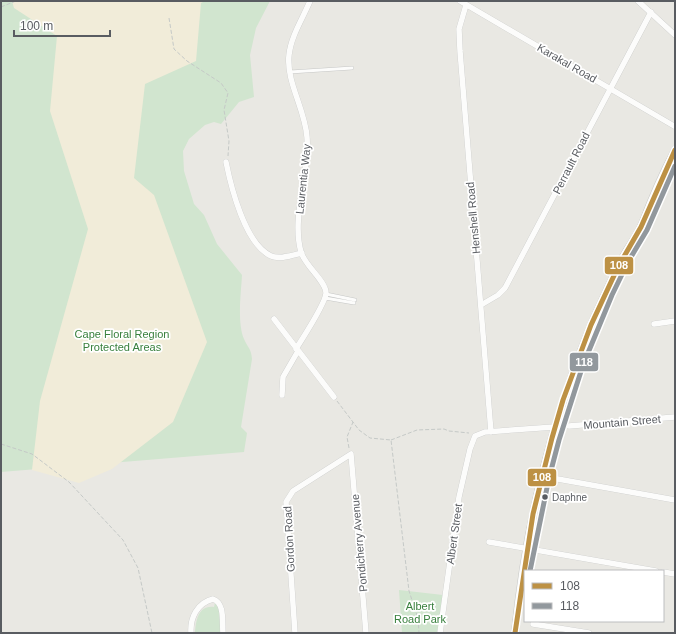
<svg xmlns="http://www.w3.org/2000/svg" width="676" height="634" font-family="Arial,sans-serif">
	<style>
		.green { fill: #d1e5cf }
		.sand { fill: #f1ecd9 }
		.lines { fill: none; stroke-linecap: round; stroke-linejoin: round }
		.service-casing { stroke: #c6c7c6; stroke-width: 4 }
		.minor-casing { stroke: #c6c7c6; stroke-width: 6 }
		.tertiary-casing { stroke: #c6c7c6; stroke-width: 8 }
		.path { stroke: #c5c9c7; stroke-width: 1; stroke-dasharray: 4 2; stroke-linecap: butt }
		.service { stroke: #fcfcfb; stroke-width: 3 }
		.minor { stroke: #fcfcfb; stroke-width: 5.5 }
		.tertiary { stroke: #fcfcfb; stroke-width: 7 }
		.bus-1-casing { stroke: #fff; stroke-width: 8 }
		.bus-2-casing { stroke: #fff; stroke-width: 8 }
		.bus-1 { stroke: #bd9144; stroke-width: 5 }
		.bus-2 { stroke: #92989d; stroke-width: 5 }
		.bus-dot { fill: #595c61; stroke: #fff; stroke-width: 1.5 }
		.labels { text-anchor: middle; stroke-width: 3.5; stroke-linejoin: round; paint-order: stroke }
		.bus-label { font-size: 10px; fill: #595c61; stroke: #fff; text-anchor: start }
		.street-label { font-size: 11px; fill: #595c61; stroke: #fff }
		.park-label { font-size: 11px; fill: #39803e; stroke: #fff }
		.line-badge { stroke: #fff; stroke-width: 1.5 }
		.badge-label { font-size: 11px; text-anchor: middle; font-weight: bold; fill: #fff }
	</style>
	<rect width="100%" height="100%" fill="#e9e8e3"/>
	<path class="green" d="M1 1H270L256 28 250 55 254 97 239 102 221 124 214 122 205 125 189 139 183 151 184 171 194 204 204 215 217 244 242 275C241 293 237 323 244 339 248 348 251 348 252 359L241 427 247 433 244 452 1 472Z
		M399 590 443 595 438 633H402Z
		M215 603 219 607 221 633H195C196 621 198 605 214 607Z"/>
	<path class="sand" d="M12 1H205L201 3 196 61 145 84 134 178 154 195 207 342 173 422 112 469 79 483 32 470 40 401 88 229 50 111 57 36 14 8Z"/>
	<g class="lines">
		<g class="service-casing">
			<path id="service" d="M290 72 352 68
				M326 294 355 300
				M325 298 354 303"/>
		</g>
		<g class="minor-casing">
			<path id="minor" d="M460 1 674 126
				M638 1 675 35
				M466 5 459 29 460 51 491 432
				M226 162C231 187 245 244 271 256 280 260 293 255 302 253
				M481 305 498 295 505 288 651 12
				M274 319 334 397
				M654 324 675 321
				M296 349C302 339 326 303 326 293 326 281 305 266 301 252 291 215 310 175 307 137 305 109 286 82 289 55 291 36 303 18 310 1
				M282 395 283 377 298 351
				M569 426 675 417
				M541 476 675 500
				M489 542 656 571
				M663 572 675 574
				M533 624 589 633
				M191 633C190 618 197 603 213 599 225 603 222 622 223 633
				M295 633 286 502 293 491 351 454 366 633
				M440 633 459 497 470 449 475 436 485 432 554 427"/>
		</g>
		<g class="tertiary-casing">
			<path id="tertiary" d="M653 208 675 166
				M515 633C526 524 550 426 591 325 601 303 611 280 622 259 628 247 638 235 643 222 652 198 663 173 675 150"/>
		</g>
		<path class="path" d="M1 7 16 1
			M169 18 174 49 187 61 221 83 228 93 224 110 229 141 228 156
			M337 401 359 430 370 438 391 440 409 591 418 618 419 633
			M391 440 417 430 444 429 449 431 469 433
			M1 444 32 454 69 482 123 540 138 568 152 633
			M349 448 347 437 353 422"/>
		<use href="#service" class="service"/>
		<use href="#minor" class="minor"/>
		<use href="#tertiary" class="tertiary"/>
		<g class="bus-1-casing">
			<path id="bus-1" d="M515 633 533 514 552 438 563 400 591 325 618 267 641 227 675 150"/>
		</g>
		<g class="bus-2-casing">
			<path id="bus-2" d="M530 571 549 478 559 440 583 365 612 295 628 262 647 230 675 166"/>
		</g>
		<use href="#bus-1" class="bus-1"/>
		<use href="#bus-2" class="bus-2"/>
	</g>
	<circle class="bus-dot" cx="545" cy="497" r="3.5"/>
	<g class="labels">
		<g class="bus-label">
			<text x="552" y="501">Daphne</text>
		</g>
		<g class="street-label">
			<text transform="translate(567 63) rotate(30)" y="4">Karakal Road</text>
			<text transform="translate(571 163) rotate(-63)" y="4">Perrault Road</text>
			<text transform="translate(303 179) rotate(-84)" y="4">Laurentia Way</text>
			<text transform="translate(473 218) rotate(-95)" y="4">Henshell Road</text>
			<text transform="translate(622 422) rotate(-5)" y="4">Mountain Street</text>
			<text transform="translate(454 534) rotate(-82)" y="4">Albert Street</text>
			<text transform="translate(289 539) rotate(-93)" y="4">Gordon Road</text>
			<text transform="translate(359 543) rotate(-95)" y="4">Pondicherry Avenue</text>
		</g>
		<g class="park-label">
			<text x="122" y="338">Cape Floral Region<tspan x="122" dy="13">Protected Areas</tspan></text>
			<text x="420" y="610">Albert<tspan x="420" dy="13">Road Park</tspan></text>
		</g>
	</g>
	<g class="line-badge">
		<rect x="604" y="256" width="30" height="19" rx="4" fill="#bd9144"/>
		<rect x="569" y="352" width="30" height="20" rx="4" fill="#92989d"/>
		<rect x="527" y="468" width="30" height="19" rx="4" fill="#bd9144"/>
	</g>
	<g class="badge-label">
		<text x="619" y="269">108</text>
		<text x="584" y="366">118</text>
		<text x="542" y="481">108</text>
	</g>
	<rect width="676" height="634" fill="none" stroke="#595c61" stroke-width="4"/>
	<rect x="524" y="570" width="140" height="52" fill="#ffffff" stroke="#bdbec0"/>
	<rect x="532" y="583" width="20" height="6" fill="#bd9144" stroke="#bdbec0"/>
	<text x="560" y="590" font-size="12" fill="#595c61">108</text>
	<rect x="532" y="603" width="20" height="6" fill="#92989d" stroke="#bdbec0"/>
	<text x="560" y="610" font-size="12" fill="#595c61">118</text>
	<path d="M14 30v6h96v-6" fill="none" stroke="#595c61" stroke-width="2"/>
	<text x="20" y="30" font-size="12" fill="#595c61" stroke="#ffffff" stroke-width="3" paint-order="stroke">100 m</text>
</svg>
